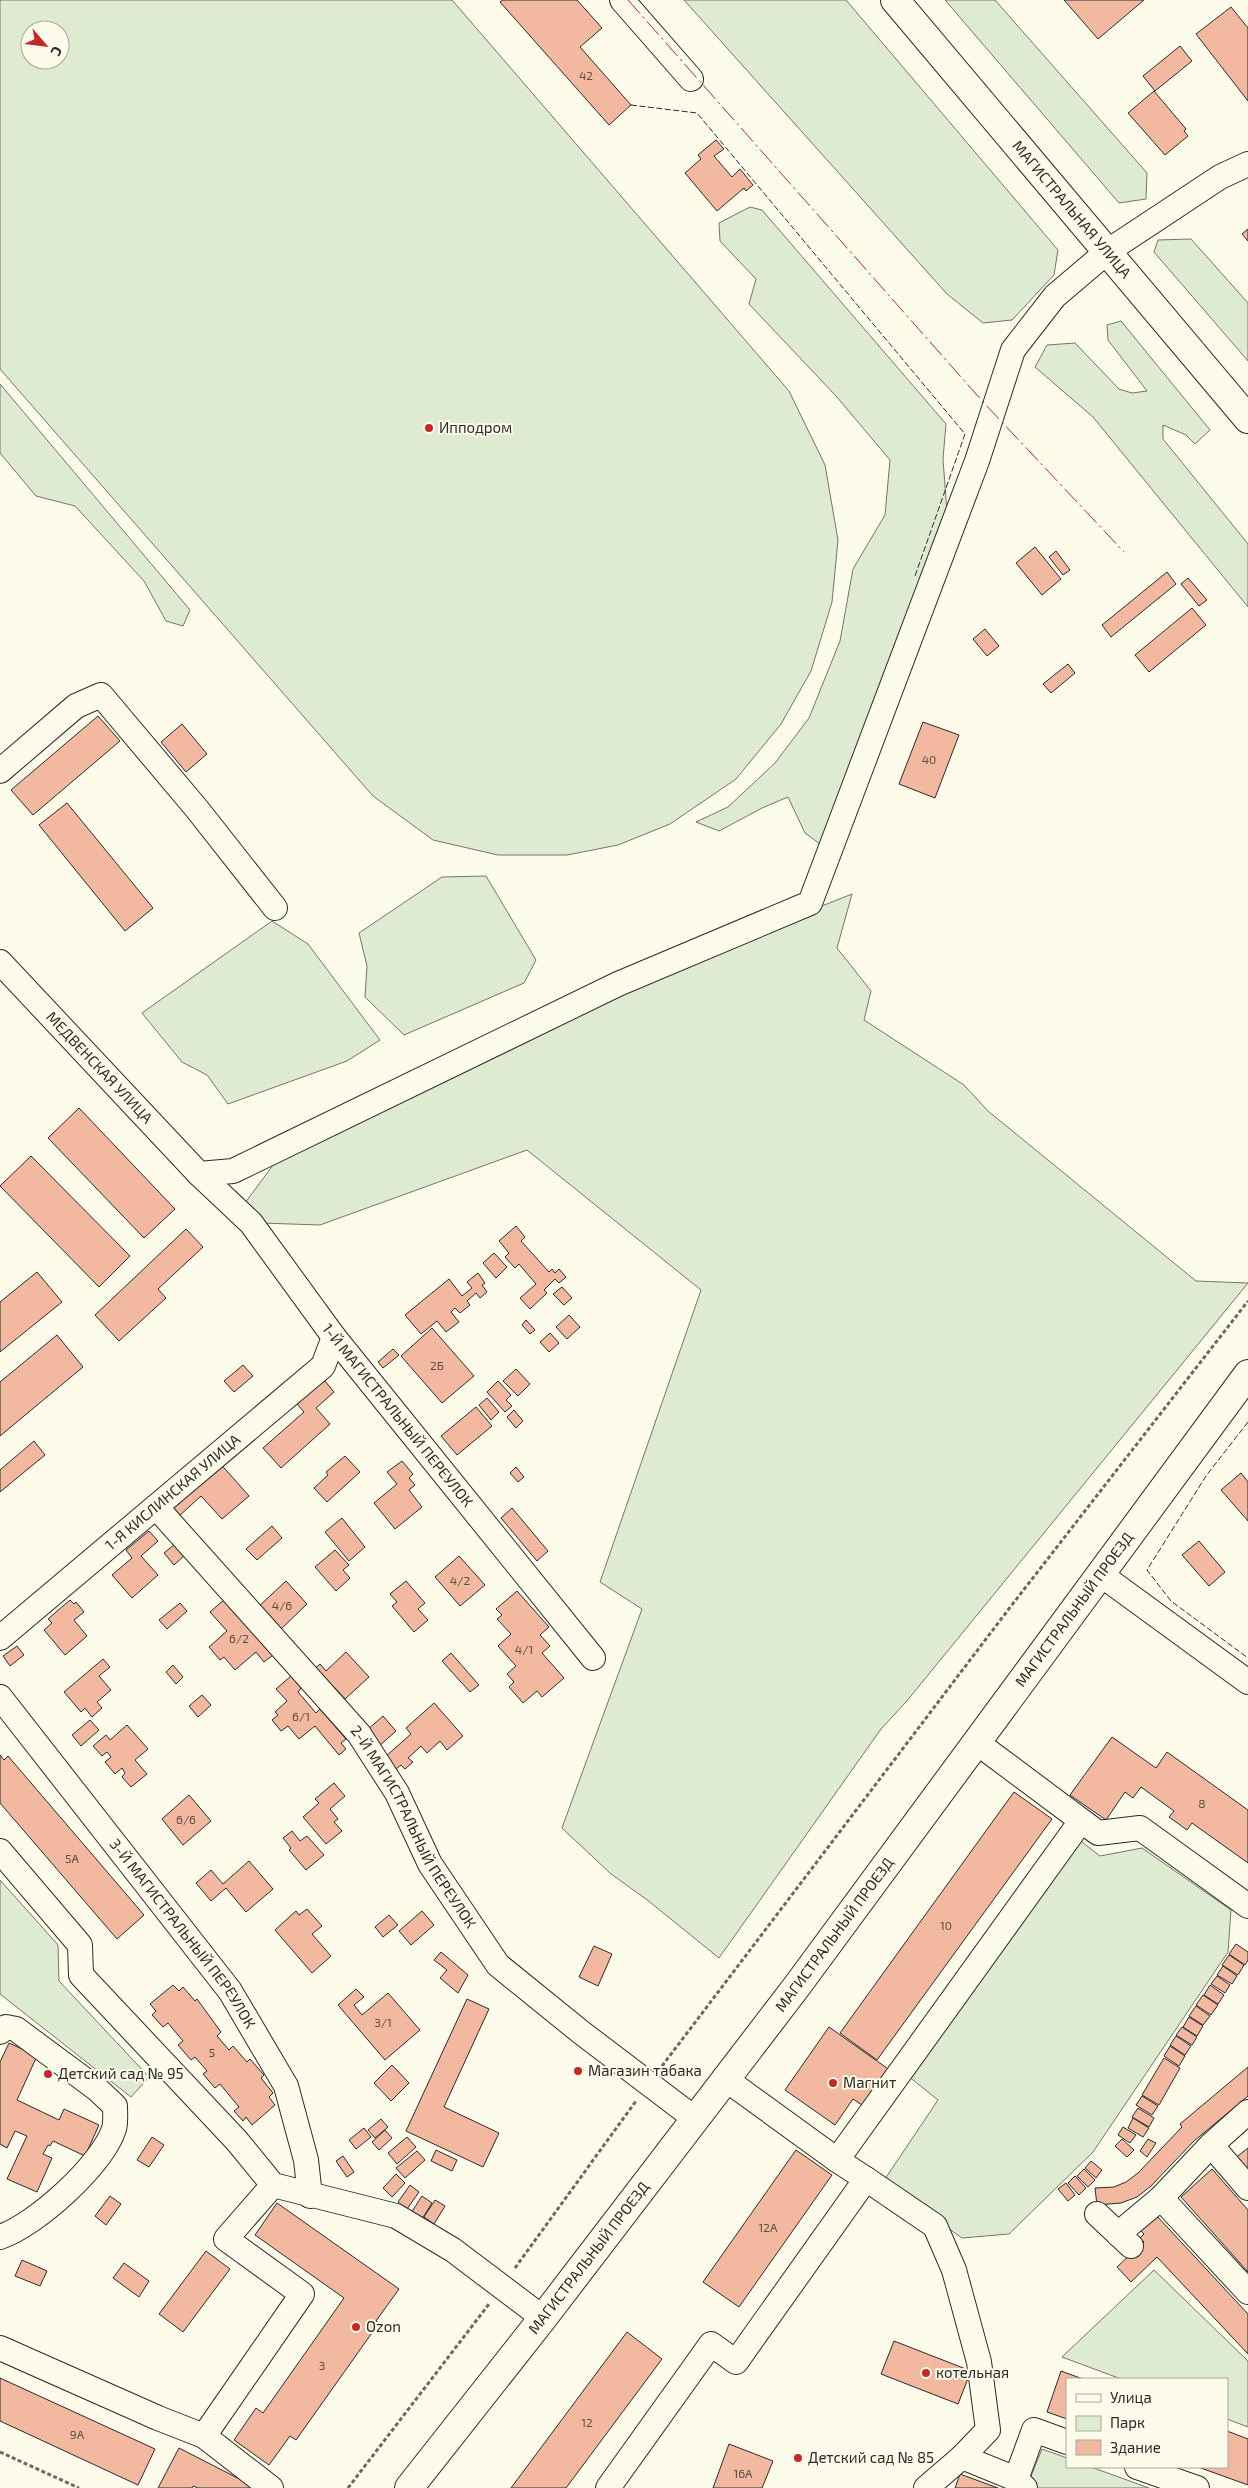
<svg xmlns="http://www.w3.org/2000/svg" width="1248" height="2488" font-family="'Exo 2',sans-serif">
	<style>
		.green { fill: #deebd1; stroke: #74746e; fill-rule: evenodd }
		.building { fill: #f2b8a0; stroke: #2b2b2b }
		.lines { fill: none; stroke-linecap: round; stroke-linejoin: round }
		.minor-casing { stroke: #2b2b2b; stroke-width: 26 }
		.major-casing { stroke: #2b2b2b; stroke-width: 30 }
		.path { stroke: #6a6964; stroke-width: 3; stroke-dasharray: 4 2.5; stroke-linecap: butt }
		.minor { stroke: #fdfbea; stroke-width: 24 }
		.major { stroke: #fdfbea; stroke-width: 28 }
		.fence { stroke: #2b2b2b; stroke-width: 1; stroke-dasharray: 6 2.5; stroke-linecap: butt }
		.power { stroke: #c62828; stroke-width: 1; stroke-dasharray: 18 4 2.5 4; stroke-linecap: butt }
		.poi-dot { fill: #c62828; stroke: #fdfbea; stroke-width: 2 }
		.labels { text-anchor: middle; stroke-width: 4; stroke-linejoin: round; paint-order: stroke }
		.number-label { font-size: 12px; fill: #5d4e48 }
		.street-label { font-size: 15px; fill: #2b2b2b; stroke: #fdfbea }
		.poi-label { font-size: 15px; fill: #2b2b2b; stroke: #fdfbea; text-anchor: start }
	</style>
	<rect width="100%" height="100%" fill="#fdfbea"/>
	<path class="green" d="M0 0H452L789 391 825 465 838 540 832 602 811 671 781 724 736 779 670 824 618 845 567 855H498L433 840 373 796 0 369ZM30 30H60V60H30Z
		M684 0H846L1058 250 1054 275 1012 320 983 323 947 294Z
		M945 0H995L1147 173 1146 199 1119 203Z
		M750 207 762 210 946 424 943 459 947 512 824 847 805 833 788 797 762 808 719 831 696 822 728 807 775 763 809 718 840 641 853 569 885 515 890 460 836 396 749 304 756 279 720 241 719 223Z
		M1191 239 1248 303V361L1154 252 1158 240Z
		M1121 321 1210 430 1195 444 1186 435 1163 425V439L1248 544V607L1093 417 1035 367 1047 345 1075 343 1119 389 1132 393 1147 391 1108 340 1107 325Z
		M0 384 190 610 183 626 166 621 144 581 75 506 36 496 0 453Z
		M486 876 536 960 524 983 404 1035 365 997 367 966 359 933 442 877Z
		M852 894 837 948 871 991 864 1020 964 1085 988 1111 1196 1281 1248 1283 906 1702 881 1729 719 1958 646 1899 611 1874 562 1828 642 1609 600 1582 701 1290 527 1150 320 1225 231 1222 282 1153 608 991Z
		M272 921 308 944 380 1040 347 1061 228 1104 207 1075 182 1062 142 1013Z
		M1078 1839 1100 1856 1142 1848 1231 1910 1228 1952 1093 2152 1009 2234 962 2238 883 2182 938 2100 908 2076Z
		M0 1880 58 1945 59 1981 149 2077 131 2097 0 1994Z
		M1154 2270 1248 2361V2427L1227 2419V2379H1121L1062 2357Z
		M1042 2449 1067 2458V2467H1091L1149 2488H1032L1027 2486Z"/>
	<path class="building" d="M503 0H577L602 28 580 47 631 105 609 125 500 2Z
		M1064 0H1144L1098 39Z
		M1231 7 1248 28V101L1196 34Z
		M1180 46 1192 61 1155 91 1143 76Z
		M1154 91 1186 129 1184 131 1188 136 1165 155 1128 113Z
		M716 140 724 149 714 156 732 177 740 169 753 185 746 191 744 188 717 211 685 173 701 159 698 155Z
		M1248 229V241L1242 234Z
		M1035 547 1061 579 1042 595 1016 563Z
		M1056 551 1070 570 1063 575 1049 557Z
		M1167 572 1176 584 1111 637 1102 625Z
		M1188 578 1207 600 1199 606 1181 584Z
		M1192 608 1206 625 1149 672 1135 655Z
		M985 629 999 646 987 656 973 639Z
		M1068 664 1075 673 1051 693 1043 684Z
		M98 716 120 741 33 815 11 790Z
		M923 722 959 735 935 798 899 784Z
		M182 724 207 754 186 772 161 742Z
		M67 803 153 908 125 931 39 825Z
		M79 1108 175 1209 144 1238 48 1138Z
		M31 1156 130 1256 99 1287 0 1186Z
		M516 1226 525 1237 521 1241 549 1272 552 1269 555 1273 559 1269 566 1277 559 1283 555 1279 544 1290 547 1293 530 1309 520 1298 536 1284 519 1264 515 1268 505 1257 509 1253 499 1241Z
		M186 1229 203 1247 158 1289 166 1298 119 1341 95 1315Z
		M494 1253 507 1267 496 1278 483 1263Z
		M37 1272 62 1302 0 1352V1302Z
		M478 1273 485 1283 482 1285 487 1292 480 1298 476 1293 467 1301 470 1305 460 1313 455 1308 451 1312 459 1322 446 1332 437 1321 421 1334 405 1315 449 1279 462 1296 472 1288 467 1282Z
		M562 1287 572 1298 564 1305 553 1294Z
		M569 1315 580 1327 567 1339 556 1327Z
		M526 1320 535 1330 530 1334 522 1325Z
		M432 1328 474 1376 442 1403 401 1356Z
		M550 1333 559 1343 549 1352 540 1342Z
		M57 1335 83 1367 0 1436V1382Z
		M393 1349 399 1355 383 1368 378 1362Z
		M243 1365 253 1376 234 1392 224 1381Z
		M516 1369 530 1384 518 1396 503 1381Z
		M324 1380 334 1392 316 1408 330 1424 281 1468 263 1448 304 1412 297 1404Z
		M498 1381 511 1395 506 1400 512 1406 505 1412 487 1392Z
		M487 1398 499 1412 491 1420 479 1405Z
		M476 1407 492 1426 457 1455 441 1436Z
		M514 1410 523 1421 516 1428 507 1417Z
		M34 1441 45 1455 0 1492V1470Z
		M345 1456 360 1472 327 1502 314 1488 328 1475 326 1472Z
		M218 1461 249 1496 222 1519 201 1496 178 1517 168 1506Z
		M402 1461 413 1474 409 1478 415 1485 409 1490 422 1507 395 1529 374 1503 397 1484 387 1472Z
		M516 1467 524 1477 518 1482 510 1473Z
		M1241 1473 1248 1482V1521L1221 1490Z
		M512 1508 548 1551 537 1561 501 1518Z
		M342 1518 365 1547 349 1561 325 1532Z
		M272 1526 282 1538 257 1560 246 1549Z
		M149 1531 158 1541 141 1556 158 1575 132 1598 112 1575 132 1558 126 1550Z
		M1199 1541 1225 1572 1209 1586 1182 1555Z
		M175 1544 185 1555 174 1565 164 1553Z
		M335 1550 349 1565 343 1570 350 1578 336 1591 315 1567Z
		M459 1556 485 1585 460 1606 435 1577Z
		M286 1581 307 1604 279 1631 257 1608Z
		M406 1581 425 1603 418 1609 428 1620 414 1632 392 1606 397 1602 390 1594Z
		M517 1591 549 1627 540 1635 550 1646 542 1653 564 1678 542 1697 537 1691 523 1703 509 1687 514 1682 507 1674 516 1666 498 1646 511 1634 497 1619 502 1615 496 1609Z
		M225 1599 273 1655 264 1662 256 1652 235 1670 224 1657 220 1660 209 1647 227 1631 210 1612Z
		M70 1600 74 1604 76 1602 84 1612 74 1620 87 1636 65 1655 44 1630 52 1623 48 1619Z
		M180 1603 187 1611 167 1629 159 1620Z
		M17 1646 24 1655 10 1666 3 1656Z
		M346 1652 369 1677 345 1699 334 1687 330 1691 312 1671 320 1664 326 1671Z
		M451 1653 479 1685 470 1692 442 1661Z
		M103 1659 110 1667 99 1676 111 1690 97 1702 102 1708 92 1717 85 1708 81 1712 64 1692Z
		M173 1665 183 1677 176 1684 166 1672Z
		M291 1676 301 1688 298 1692 316 1713 320 1709 346 1739 341 1743 346 1749 339 1755 315 1726 299 1739 288 1726 281 1731 272 1720 278 1715 275 1712 287 1701 276 1689Z
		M202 1695 211 1705 198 1717 189 1706Z
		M434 1703 463 1736 447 1750 440 1741 427 1753 421 1746 408 1758 413 1762 405 1769 401 1765 396 1769 385 1757 411 1734 406 1728Z
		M383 1716 396 1731 378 1747 365 1732Z
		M90 1720 99 1730 81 1746 72 1735Z
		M127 1725 148 1749 135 1760 147 1774 131 1787 122 1777 125 1773 122 1768 115 1774 105 1762 111 1757 107 1752 102 1756 93 1746 106 1735 110 1740Z
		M1112 1737 1156 1768 1167 1752 1248 1810V1863L1192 1823 1187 1830 1169 1817 1174 1811 1141 1787 1133 1798 1125 1792 1106 1820 1070 1795Z
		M0 1755 4 1760 8 1756 144 1915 117 1939 0 1803Z
		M334 1783 345 1796 330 1809 338 1819 334 1822 342 1831 326 1844 303 1817 319 1803 315 1799Z
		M1014 1792 1052 1819 877 2060 840 2033Z
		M189 1795 211 1821 183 1845 162 1819Z
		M292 1831 300 1841 307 1836 324 1855 306 1870 289 1850 291 1848 283 1838Z
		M249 1861 273 1889 246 1912 226 1888 211 1901 196 1883 211 1870 223 1884Z
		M307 1909 322 1926 312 1934 331 1956 312 1973 275 1930 296 1911 299 1915Z
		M422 1911 434 1925 411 1945 399 1931Z
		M389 1915 398 1925 383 1937 375 1927Z
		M1236 1944 1248 1952V1960L1245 1965 1229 1954Z
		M594 1946 612 1954 598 1986 579 1977Z
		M441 1952 468 1975 458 1993 440 1978 447 1970 434 1960Z
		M1229 1955 1244 1965 1238 1975 1222 1965Z
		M1223 1966 1237 1976 1232 1984 1217 1975Z
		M1217 1976 1230 1985 1225 1993 1211 1984Z
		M173 1985 179 1991 183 1987 195 2001 197 1999 221 2032 217 2036 229 2050 233 2046 247 2062 250 2059 264 2075 261 2078 273 2093 269 2097 275 2105 252 2125 246 2117 243 2121 234 2111 239 2107 220 2084 215 2088 203 2074 207 2071 195 2057 191 2060 178 2045 183 2041 168 2023 163 2027 152 2015 156 2011 150 2004Z
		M1210 1985 1224 1995 1218 2004 1204 1995Z
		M356 1989 364 1997 354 2005 362 2015 388 1993 420 2030 385 2060 338 2005Z
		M1203 1995 1218 2005 1211 2015 1196 2005Z
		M467 1999 489 2009 444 2107 499 2133 483 2167 406 2131Z
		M1196 2006 1210 2016 1203 2025 1189 2016Z
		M1189 2017 1203 2026 1197 2036 1183 2027Z
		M829 2027 891 2071 865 2107 853 2099 835 2125 785 2090Z
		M1182 2027 1197 2037 1192 2045 1176 2035Z
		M1176 2036 1191 2046 1185 2055 1170 2045Z
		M9 2043 37 2056 17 2100 59 2120 64 2109 99 2125 85 2156 53 2141 50 2146 48 2145 43 2154 52 2158 37 2192 7 2179 27 2136 15 2131 7 2148 0 2144V2062Z
		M1170 2046 1185 2056 1179 2066 1164 2056Z
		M1164 2058 1180 2068 1159 2105 1142 2095Z
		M392 2065 409 2083 391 2101 374 2083Z
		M578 2066 584 2070 580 2076 573 2072Z
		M1248 2067V2096L1194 2141 1151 2186 1137 2197 1121 2203 1097 2205 1095 2188 1114 2187 1126 2182 1138 2173 1182 2127 1180 2124Z
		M1142 2096 1158 2106 1152 2115 1136 2105Z
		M1138 2108 1154 2118 1149 2127 1132 2117Z
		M1133 2118 1149 2128 1143 2137 1128 2128Z
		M381 2119 388 2127 375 2138 368 2130Z
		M1123 2127 1136 2135 1130 2143 1118 2135Z
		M364 2128 371 2137 356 2149 349 2140Z
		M385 2130 392 2138 379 2150 372 2142Z
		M152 2137 164 2145 149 2167 137 2160Z
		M407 2137 416 2147 397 2164 388 2153Z
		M1122 2139 1134 2150 1127 2157 1115 2146Z
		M1148 2139 1156 2143 1147 2157 1140 2151Z
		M1248 2148V2175L1234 2159Z
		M436 2150 457 2160 452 2171 431 2161Z
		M796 2150 832 2175 739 2307 703 2282Z
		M417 2151 425 2160 405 2178 396 2168Z
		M343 2156 354 2172 347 2177 336 2161Z
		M1091 2161 1102 2170 1096 2178 1085 2168Z
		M1084 2169 1095 2180 1088 2187 1077 2176Z
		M1212 2169 1248 2210V2272L1181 2197Z
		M396 2174 405 2183 392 2197 383 2188Z
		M1075 2176 1086 2188 1079 2195 1068 2183Z
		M1066 2183 1075 2195 1068 2201 1058 2189Z
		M410 2185 419 2192 407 2209 398 2202Z
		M110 2196 121 2204 106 2225 95 2216Z
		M422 2196 432 2203 422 2219 411 2213Z
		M435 2200 445 2206 434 2224 424 2217Z
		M277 2203 399 2289 376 2321 379 2323 296 2440 290 2436 269 2465 234 2440 256 2408 263 2413 344 2298 255 2235Z
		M1156 2215 1248 2314V2354L1157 2257 1131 2282 1117 2267 1144 2242 1140 2238 1144 2234 1140 2230Z
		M206 2251 230 2269 183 2332 159 2314Z
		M22 2260 47 2271 40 2286 15 2276Z
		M124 2263 149 2281 139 2297 113 2278Z
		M627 2332 662 2359 566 2488H511Z
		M894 2341 971 2371 958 2404 881 2374Z
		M1061 2371 1083 2379H1067V2419L1047 2412Z
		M0 2378 155 2449 138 2485 0 2421Z
		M1227 2431 1248 2439V2485L1198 2467H1227Z
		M729 2444 773 2461 762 2488H713Z
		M179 2448 257 2488H198L193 2486 192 2488H158Z
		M960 2474 998 2488H955Z"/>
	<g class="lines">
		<g class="minor-casing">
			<g id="minor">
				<path d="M622 0 691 79"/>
				<path d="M0 771 76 706 101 695 197 809 275 908"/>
				<path id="s1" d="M0 962 199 1174 251 1223 334 1337 593 1658"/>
				<path d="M199 1174 233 1171 618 984 810 903 977 461 1013 350 1055 296 1108 251 1220 177 1248 164"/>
				<path id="s2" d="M157 1508 359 1734 397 1793 430 1864 498 1965 582 2033 694 2118"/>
				<path d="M1100 1574 1248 1682"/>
				<path id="s3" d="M0 1638 323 1366 334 1337"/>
				<path id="s4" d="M0 1697 230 1991 286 2086 306 2160 310 2196"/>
				<path d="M976 1742 1098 1833 1140 1828 1248 1906"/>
				<path d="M0 1851 80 1945 81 1975 237 2141 273 2185 396 2216 453 2250 543 2318"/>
				<path d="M0 2032 6 2027 16 2029 97 2089 115 2106C115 2113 116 2122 114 2129 102 2165 36 2225 0 2237"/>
				<path d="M724 2078 837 2160"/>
				<path d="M1211 2145 1248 2188"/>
				<path d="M866 2179 935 2226 954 2270 979 2362 988 2430 962 2457"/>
				<path d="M1161 2198 1211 2145 1248 2112"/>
				<path d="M1097 2214 1131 2246"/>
				<path d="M1118 2234 1161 2198 1248 2292"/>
				<path d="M0 2348 158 2418 204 2436 302 2294 226 2239 273 2185"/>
				<path d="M204 2436 271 2488"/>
				<path d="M1137 2467 1197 2488"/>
				<path d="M1016 2479 1034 2430 1067 2442"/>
				<path d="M608 2488 711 2344 736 2362 866 2179 837 2160 1081 1821"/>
				<path d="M926 2488 962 2457 1016 2479 1025 2488"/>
			</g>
		</g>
		<g class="major-casing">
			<g id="major">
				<path id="s5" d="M895 0 1248 419"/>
				<path id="s6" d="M409 2488 543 2318 797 1986 1248 1374"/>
			</g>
		</g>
		<path class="path" d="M662 2066 1008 1610 1248 1301
			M515 2268 636 2101
			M0 2452 79 2488
			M348 2488 489 2304"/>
		<use href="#minor" class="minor"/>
		<use href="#major" class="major"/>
		<path class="fence" d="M631 105 697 113 965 434 915 576
			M1248 1422 1206 1476 1147 1570 1171 1601 1248 1658"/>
		<path class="power" d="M628 0 984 403 1124 552"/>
	</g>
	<g class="poi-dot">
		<circle cx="429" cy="428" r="5"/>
		<circle cx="578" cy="2071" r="5"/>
		<circle cx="48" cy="2074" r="5"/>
		<circle cx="833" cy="2083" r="5"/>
		<circle cx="356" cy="2327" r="5"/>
		<circle cx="926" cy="2373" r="5"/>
		<circle cx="798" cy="2458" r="5"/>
	</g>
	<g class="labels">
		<g class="number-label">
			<text x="586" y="80">42</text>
			<text x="929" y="764">40</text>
			<text x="437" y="1370">2Б</text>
			<text x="460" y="1585">4/2</text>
			<text x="282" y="1610">4/6</text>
			<text x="239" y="1643">6/2</text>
			<text x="524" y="1654">4/1</text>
			<text x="301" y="1721">6/1</text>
			<text x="1202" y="1808">8</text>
			<text x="186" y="1824">6/6</text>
			<text x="72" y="1863">5А</text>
			<text x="946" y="1930">10</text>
			<text x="383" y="2027">3/1</text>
			<text x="212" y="2057">5</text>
			<text x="768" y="2232">12А</text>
			<text x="322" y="2370">3</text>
			<text x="587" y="2427">12</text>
			<text x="77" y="2439">9А</text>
			<text x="743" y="2478">16А</text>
		</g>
		<g class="street-label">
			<text dy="5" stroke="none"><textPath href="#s5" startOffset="274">МАГИСТРАЛЬНАЯ УЛИЦА</textPath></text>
			<text dy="5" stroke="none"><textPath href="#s1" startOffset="145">МЕДВЕНСКАЯ УЛИЦА</textPath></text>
			<text dy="5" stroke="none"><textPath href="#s1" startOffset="604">1-Й МАГИСТРАЛЬНЫЙ ПЕРЕУЛОК</textPath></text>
			<text dy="5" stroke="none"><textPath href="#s3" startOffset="226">1-Я КИСЛИНСКАЯ УЛИЦА</textPath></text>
			<text dy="5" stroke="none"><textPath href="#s6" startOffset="1102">МАГИСТРАЛЬНЫЙ ПРОЕЗД</textPath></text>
			<text dy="5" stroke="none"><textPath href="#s2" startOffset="411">2-Й МАГИСТРАЛЬНЫЙ ПЕРЕУЛОК</textPath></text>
			<text dy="5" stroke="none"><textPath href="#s4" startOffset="299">3-Й МАГИСТРАЛЬНЫЙ ПЕРЕУЛОК</textPath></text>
			<text dy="5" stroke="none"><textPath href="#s6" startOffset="698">МАГИСТРАЛЬНЫЙ ПРОЕЗД</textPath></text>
			<text dy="5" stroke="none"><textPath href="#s6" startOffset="292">МАГИСТРАЛЬНЫЙ ПРОЕЗД</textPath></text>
		</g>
		<g class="poi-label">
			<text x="439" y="433">Ипподром</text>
			<text x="588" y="2076">Магазин табака</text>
			<text x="58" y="2079">Детский сад № 95</text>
			<text x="843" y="2088">Магнит</text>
			<text x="366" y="2332">Ozon</text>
			<text x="936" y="2378">котельная</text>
			<text x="808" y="2463">Детский сад № 85</text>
		</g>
	</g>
	<rect x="1066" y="2378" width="162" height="90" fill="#fdfbea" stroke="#a9a89e"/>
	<rect x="1076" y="2394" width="25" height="8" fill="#fdfbea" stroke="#a9a89e"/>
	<text x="1110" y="2403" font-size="15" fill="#2b2b2b">Улица</text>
	<rect x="1076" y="2416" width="25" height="15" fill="#deebd1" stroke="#a9a89e"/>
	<text x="1110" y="2428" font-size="15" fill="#2b2b2b">Парк</text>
	<rect x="1076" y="2440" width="25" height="15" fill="#f2b8a0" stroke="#a9a89e"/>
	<text x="1110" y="2453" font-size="15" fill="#2b2b2b">Здание</text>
	<g transform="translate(45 45) rotate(118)"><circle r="24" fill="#fdfbea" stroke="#a9a89e"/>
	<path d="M0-4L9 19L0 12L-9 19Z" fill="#c62828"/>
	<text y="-8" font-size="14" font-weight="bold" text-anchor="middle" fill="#2b2b2b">С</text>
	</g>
</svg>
